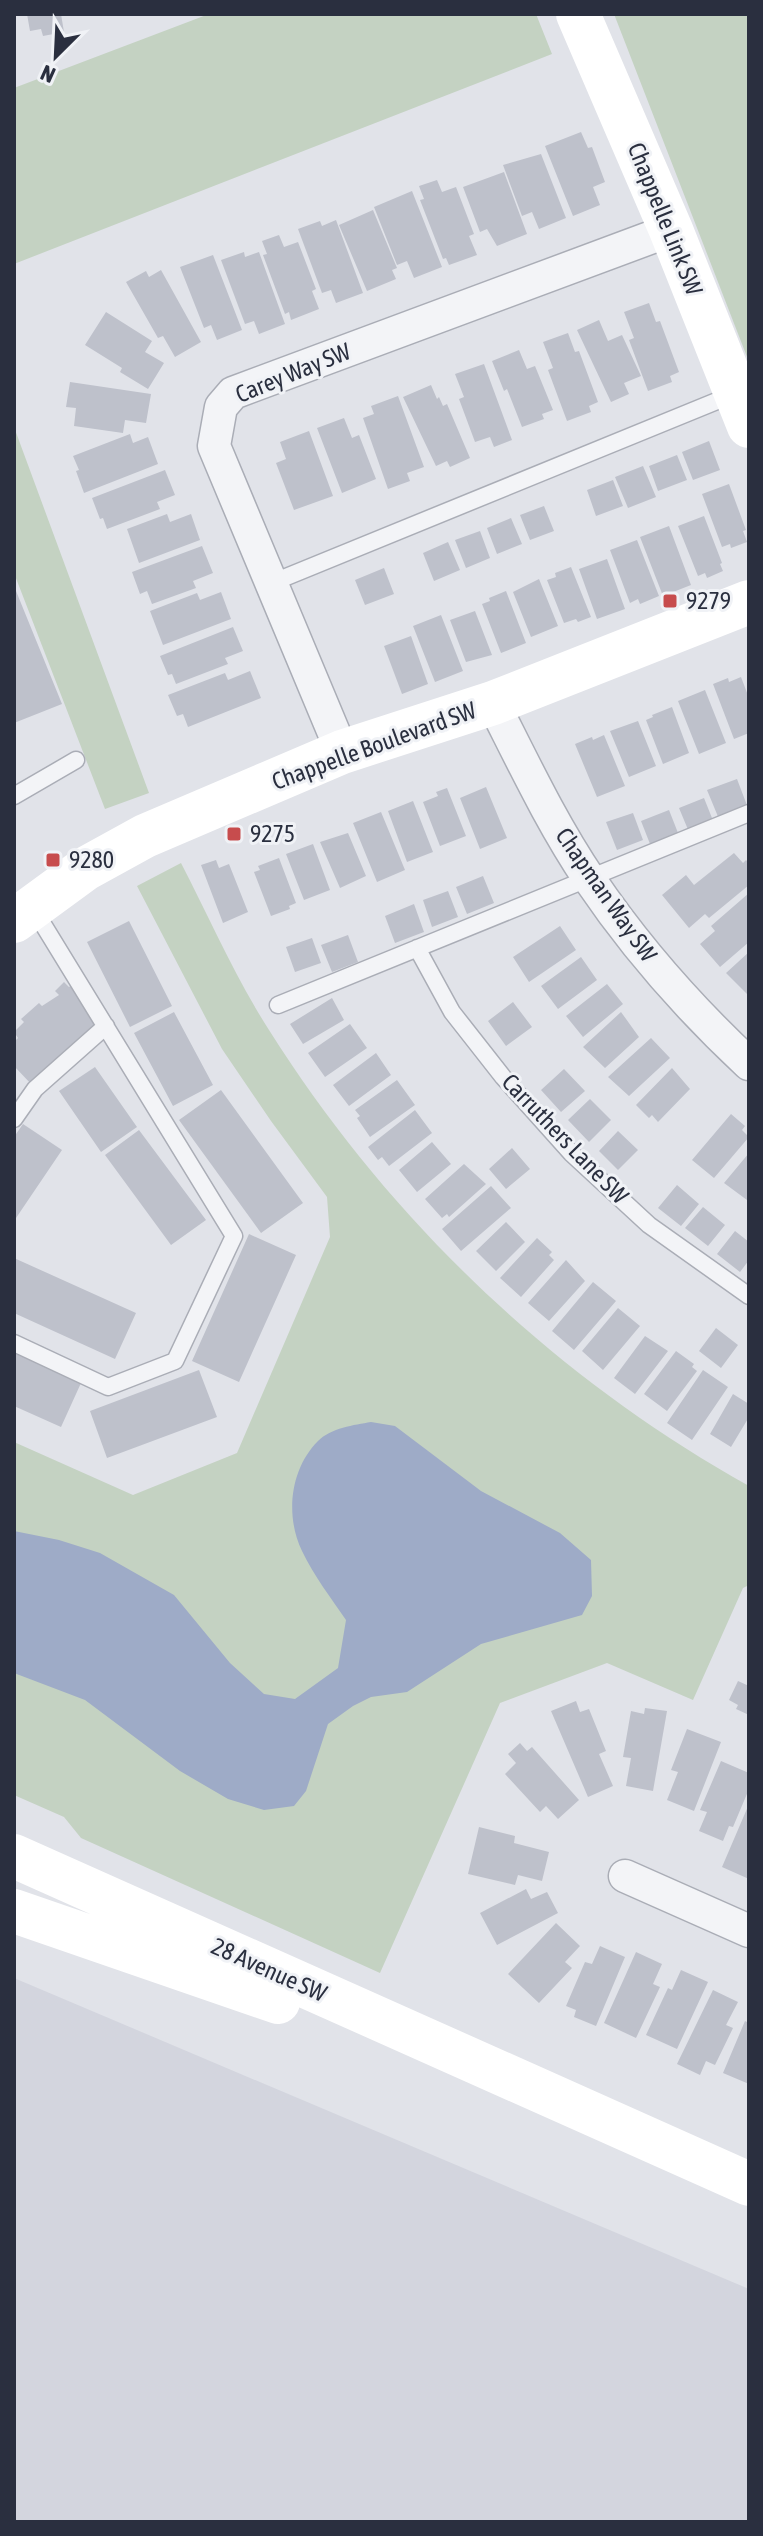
<svg xmlns="http://www.w3.org/2000/svg" width="763" height="2536" font-family="'Asap Condensed',sans-serif">
	<style>
		.built { fill: #d3d5de }
		.green { fill: #c4d2c2 }
		.water { fill: #9eabc7 }
		.building { fill: #bec1cb }
		.lines { fill: none; stroke-linecap: round; stroke-linejoin: round }
		.lane-casing { stroke: #aaadb6; stroke-width: 19 }
		.street-casing { stroke: #aaadb6; stroke-width: 35 }
		.lane { stroke: #f3f4f7; stroke-width: 16 }
		.street { stroke: #f3f4f7; stroke-width: 32 }
		.secondary { stroke: #fff; stroke-width: 44 }
		.poi-dot { fill: #c74c4d; stroke: #f0f2f6; stroke-width: 3 }
		.labels { text-anchor: middle; stroke-width: 6; stroke-linejoin: round; paint-order: stroke }
		.street-label { font-size: 24px; fill: #2a2f3f; stroke: #f0f2f6 }
		.poi-label { font-size: 24px; fill: #2a2f3f; stroke: #f0f2f6; text-anchor: start }
	</style>
	<rect width="100%" height="100%" fill="#e1e3e9"/>
	<path class="built" d="M14 1978 749 2289V2522H14Z"/>
	<path class="green" d="M209 14H536L552 54 14 264V88Z
		M614 14H749V362Z
		M14 427 149 793 105 809 14 573Z
		M181 863C210 919 235 977 269 1030 389 1220 553 1376 749 1486V1585L743 1588 693 1700 607 1663 500 1703 380 1973 81 1838 64 1817 14 1795V1442L133 1495 237 1453 330 1237 327 1197 271 1121 222 1049 137 886Z"/>
	<path class="water" d="M371 1422 395 1426 481 1491 560 1533 591 1560 592 1596 582 1615 481 1644 407 1692 371 1697 353 1706 328 1724 306 1791 294 1806 264 1810 228 1799 180 1771 85 1700 14 1673V1531L59 1540 100 1553 174 1595 230 1663 264 1694 295 1699 338 1668 346 1620C331 1598 314 1576 302 1551 285 1516 290 1469 318 1441 331 1428 354 1425 371 1422Z"/>
	<path class="building" d="M27 14H61L64 32 43 36 41 29 30 31Z
		M581 132 588 148 592 147 605 182 593 187 600 205 573 216 545 146Z
		M541 154 566 218 539 229 532 212 522 216 503 165Z
		M504 172 527 234 497 246 487 229 480 232 463 187Z
		M437 180 442 192 456 187 474 234 469 236 477 255 449 265 446 258 443 259 420 200 424 199 419 186Z
		M412 191 442 267 414 278 407 261 397 265 374 207Z
		M373 210 397 268 392 270 396 279 367 291 339 225Z
		M336 220 363 293 336 303 331 290 322 293 298 229 320 221 322 226Z
		M279 235 284 247 298 242 316 289 312 291 319 309 291 320 289 312 285 314 263 255 267 254 262 241Z
		M244 252 245 257 259 252 285 324 259 334 254 321 245 324 221 260Z
		M213 255 242 330 217 340 211 325 204 328 180 267Z
		M161 270 201 342 175 357 163 336 158 338 126 282 146 271 149 277Z
		M649 303 656 322 660 321 679 372 670 376 672 382 648 391 629 340 634 338 624 312Z
		M106 312 152 341 145 352 164 363 148 389 120 372 122 368 85 345Z
		M599 320 608 341 622 335 641 376 624 383 629 394 611 402 577 330Z
		M568 333 575 352 579 351 598 402 589 406 591 412 567 421 548 370 553 368 543 342Z
		M519 350 527 369 535 366 553 410 542 414 544 419 522 427 507 389 504 391 492 361Z
		M484 364 512 440 494 447 490 437 475 442 459 399 464 397 455 374Z
		M70 382 151 394 146 423 125 420 123 433 74 426 76 408 66 407Z
		M431 385 437 399 439 397 443 406 447 404 470 458 450 467 447 461 436 466 403 397Z
		M398 396 424 467 407 473 410 481 388 489 363 418 374 414 371 406Z
		M344 418 352 438 359 435 376 479 342 493 317 428Z
		M309 431 333 496 294 510 276 463 286 459 280 442Z
		M130 434 133 443 148 437 158 464 84 493 76 471 79 470 73 456Z
		M709 441 720 470 693 480 682 452Z
		M677 455 687 480 658 491 649 466Z
		M643 466 656 497 628 508 615 477Z
		M165 470 175 495 157 502 160 509 107 529 103 518 100 519 92 498Z
		M613 480 623 506 596 516 587 490Z
		M729 484 746 530 743 531 747 542 731 548 730 544 722 547 702 494Z
		M544 506 554 531 530 540 520 515Z
		M167 514 170 522 191 514 200 540 139 563 127 529Z
		M704 516 722 563 720 564 723 571 707 578 705 573 698 576 678 526Z
		M511 518 522 544 497 554 487 528Z
		M669 526 691 585 663 596 640 537Z
		M480 531 490 558 466 568 455 540Z
		M637 540 659 596 640 604 638 599 630 603 610 550Z
		M448 542 460 570 434 581 423 553Z
		M202 546 213 573 193 581 196 588 152 604 147 591 140 594 132 572Z
		M607 559 625 609 597 619 579 569Z
		M571 567 591 617 578 622 576 619 564 623 547 580 556 577 555 573Z
		M384 568 394 594 365 605 355 580Z
		M539 579 558 626 531 637 513 592Z
		M14 586 62 704 14 723Z
		M506 591 526 643 501 653 482 604 490 601 489 598Z
		M221 592 231 619 163 645 150 611 197 593 200 600Z
		M475 611 492 655 466 662 450 620Z
		M441 615 463 671 435 682 413 626Z
		M233 627 243 651 225 658 228 664 176 684 172 674 168 675 160 656Z
		M411 636 428 684 402 694 384 646Z
		M250 671 261 698 188 727 183 714 177 716 168 695 225 673 228 680Z
		M741 677 749 698V733L734 739 713 684 728 678 729 682Z
		M705 690 726 743 699 754 678 701Z
		M672 707 689 753 663 764 646 720 653 717 652 715Z
		M638 721 656 766 629 777 610 731Z
		M604 735 625 786 597 797 575 744 592 737 593 740Z
		M737 779 748 808 719 819 707 790Z
		M486 787 507 838 480 849 460 798Z
		M447 788 466 836 440 846 423 802 438 796 436 792Z
		M704 798 714 823 689 832 679 808Z
		M413 801 433 852 407 862 388 811Z
		M669 810 680 838 652 849 641 821Z
		M381 812 405 870 377 882 353 823Z
		M633 813 643 840 617 850 606 822Z
		M348 833 366 876 340 888 320 842Z
		M313 844 330 890 304 900 286 854Z
		M734 853 743 863 746 860 749 863V885L709 918 705 914 689 928 662 895 686 875 694 885Z
		M279 858 296 903 289 906 290 909 271 916 254 872 260 870 258 866Z
		M216 860 219 868 229 864 248 912 223 923 201 865Z
		M483 876 494 903 467 914 456 887Z
		M448 891 458 917 432 927 423 900Z
		M749 893V942L720 967 700 944 715 931 711 926Z
		M414 904 424 932 395 943 385 916Z
		M129 921 172 1006 130 1027 87 942Z
		M560 926 576 950 529 982 513 957Z
		M348 935 358 962 332 972 321 945Z
		M312 938 321 963 295 972 286 947Z
		M749 952V996L726 973Z
		M581 957 597 980 558 1009 541 986Z
		M64 982 69 987 72 985 100 1020 32 1085 14 1066V1042L18 1038 14 1032 24 1022 21 1019 39 1003 42 1006 59 995 55 991Z
		M607 984 623 1004 583 1037 566 1016Z
		M332 998 344 1020 303 1044 290 1024Z
		M513 1002 532 1027 506 1046 488 1021Z
		M174 1012 213 1085 173 1106 134 1033Z
		M621 1012 639 1037 605 1068 583 1047Z
		M350 1024 367 1048 325 1077 308 1053Z
		M651 1038 670 1058 629 1096 608 1077Z
		M376 1053 391 1075 349 1106 333 1085Z
		M95 1067 137 1127 101 1152 59 1091Z
		M672 1068 690 1089 658 1122 652 1115 649 1118 636 1105Z
		M564 1069 585 1091 561 1112 541 1090Z
		M397 1080 415 1105 370 1137 357 1118 360 1116 355 1110Z
		M221 1090 303 1203 261 1233 179 1120Z
		M590 1099 611 1120 589 1142 568 1120Z
		M415 1110 432 1133 389 1166 382 1157 378 1160 368 1147Z
		M731 1114 745 1126 742 1130 749 1137 714 1178 692 1160Z
		M23 1124 62 1150 14 1221V1137Z
		M139 1130 206 1220 171 1245 105 1155Z
		M618 1131 638 1150 618 1170 599 1151Z
		M432 1142 451 1164 417 1192 399 1170Z
		M512 1148 530 1169 506 1189 489 1169Z
		M749 1153V1197L747 1200 724 1183Z
		M464 1164 486 1184 449 1217 447 1214 442 1218 425 1199Z
		M677 1185 699 1204 681 1226 658 1208Z
		M491 1186 511 1208 461 1251 442 1229Z
		M703 1207 725 1225 708 1246 685 1228Z
		M506 1222 525 1242 496 1271 476 1251Z
		M735 1231 749 1242V1260L740 1272 717 1254Z
		M249 1234 296 1255 239 1382 192 1361Z
		M537 1238 552 1252 549 1255 554 1260 521 1297 500 1278Z
		M14 1258 136 1313 115 1359 14 1313Z
		M566 1260 585 1281 549 1321 528 1303Z
		M593 1282 616 1301 574 1350 552 1331Z
		M618 1308 640 1326 603 1370 582 1351Z
		M716 1328 738 1345 721 1368 699 1351Z
		M645 1336 668 1351 635 1394 614 1378Z
		M676 1351 694 1364 692 1367 697 1371 667 1411 644 1394Z
		M14 1353 81 1383 61 1427 14 1406Z
		M199 1370 217 1417 107 1458 90 1411Z
		M703 1370 728 1387 692 1440 667 1423Z
		M733 1394 749 1404V1417L731 1447 710 1434Z
		M738 1681 749 1686V1715L736 1709 738 1705 729 1700Z
		M576 1701 580 1712 589 1709 606 1751 599 1754 613 1786 588 1797 551 1711Z
		M645 1708 667 1711 653 1791 626 1786 631 1758 623 1757 631 1711 644 1714Z
		M687 1729 721 1742 694 1811 667 1800 678 1772 671 1770Z
		M520 1743 527 1751 532 1747 579 1800 558 1819 546 1806 540 1812 505 1774 516 1763 508 1754Z
		M721 1761 749 1773V1789L733 1827 729 1826 723 1841 699 1831 707 1812 700 1810Z
		M749 1804V1879L722 1867Z
		M479 1827 515 1836 514 1843 549 1852 542 1881 518 1875 515 1885 468 1874Z
		M526 1889 531 1899 547 1892 558 1913 497 1945 480 1913Z
		M556 1923 580 1946 565 1962 572 1968 539 2003 508 1974Z
		M600 1946 625 1957 596 2026 574 2017 576 2010 566 2006 585 1962 592 1964Z
		M636 1952 662 1964 653 1984 660 1987 636 2038 604 2023Z
		M681 1970 708 1982 677 2049 646 2035 668 1988 672 1990Z
		M713 1990 738 2002 726 2025 733 2028 715 2065 706 2061 700 2075 677 2064Z
		M745 2021 749 2023V2084L723 2073Z"/>
	<g class="lines">
		<g class="lane-casing">
			<path id="lane" d="M269 584 734 394
				M14 796 76 760
				M417 948 452 1012 503 1077 571 1153 649 1225 749 1296
				M278 1005 749 813
				M14 1119 35 1089 106 1026
				M14 1343 108 1387 175 1361 234 1236 33 908"/>
		</g>
		<g class="street-casing">
			<path id="street" d="M493 703C523 762 552 824 590 880 636 948 689 1008 749 1064
				M342 752 214 446 221 407 233 393 671 230
				M625 1876 749 1931"/>
		</g>
		<use href="#lane" class="lane"/>
		<use href="#street" class="street"/>
		<path class="secondary" d="M578 14 671 230 749 426
			M14 921 85 869 145 836 342 752 493 703 749 602
			M14 1856 749 2184
			M14 1911 278 2002"/>
	</g>
	<g class="poi-dot">
		<rect x="662" y="593" width="16" height="16" rx="4"/>
		<rect x="226" y="826" width="16" height="16" rx="4"/>
		<rect x="45" y="852" width="16" height="16" rx="4"/>
	</g>
	<g class="labels">
		<g class="street-label">
			<text transform="translate(665 219) rotate(68)" y="8">Chappelle Link SW</text>
			<text transform="translate(293 373) rotate(-22)" y="8">Carey Way SW</text>
			<text transform="translate(374 746) rotate(-20)" y="8">Chappelle Boulevard SW</text>
			<text transform="translate(606 895) rotate(55)" y="8">Chapman Way SW</text>
			<text transform="translate(565 1139) rotate(46)" y="8">Carruthers Lane SW</text>
			<text transform="translate(269 1970) rotate(24)" y="8">28 Avenue SW</text>
		</g>
		<g class="poi-label">
			<text x="686" y="609">9279</text>
			<text x="250" y="842">9275</text>
			<text x="69" y="868">9280</text>
		</g>
	</g>
	<rect width="763" height="2536" fill="none" stroke="#2a2f3f" stroke-width="32"/>
	<g transform="translate(56 56) rotate(204)" stroke="#f0f2f6" stroke-width="6" paint-order="stroke">
	<path d="M0-6L14 30L0 20L-14 30Z" fill="#2a2f3f"/>
	<text y="-12" font-size="22" font-weight="bold" text-anchor="middle" fill="#2a2f3f">N</text>
	</g>
</svg>
